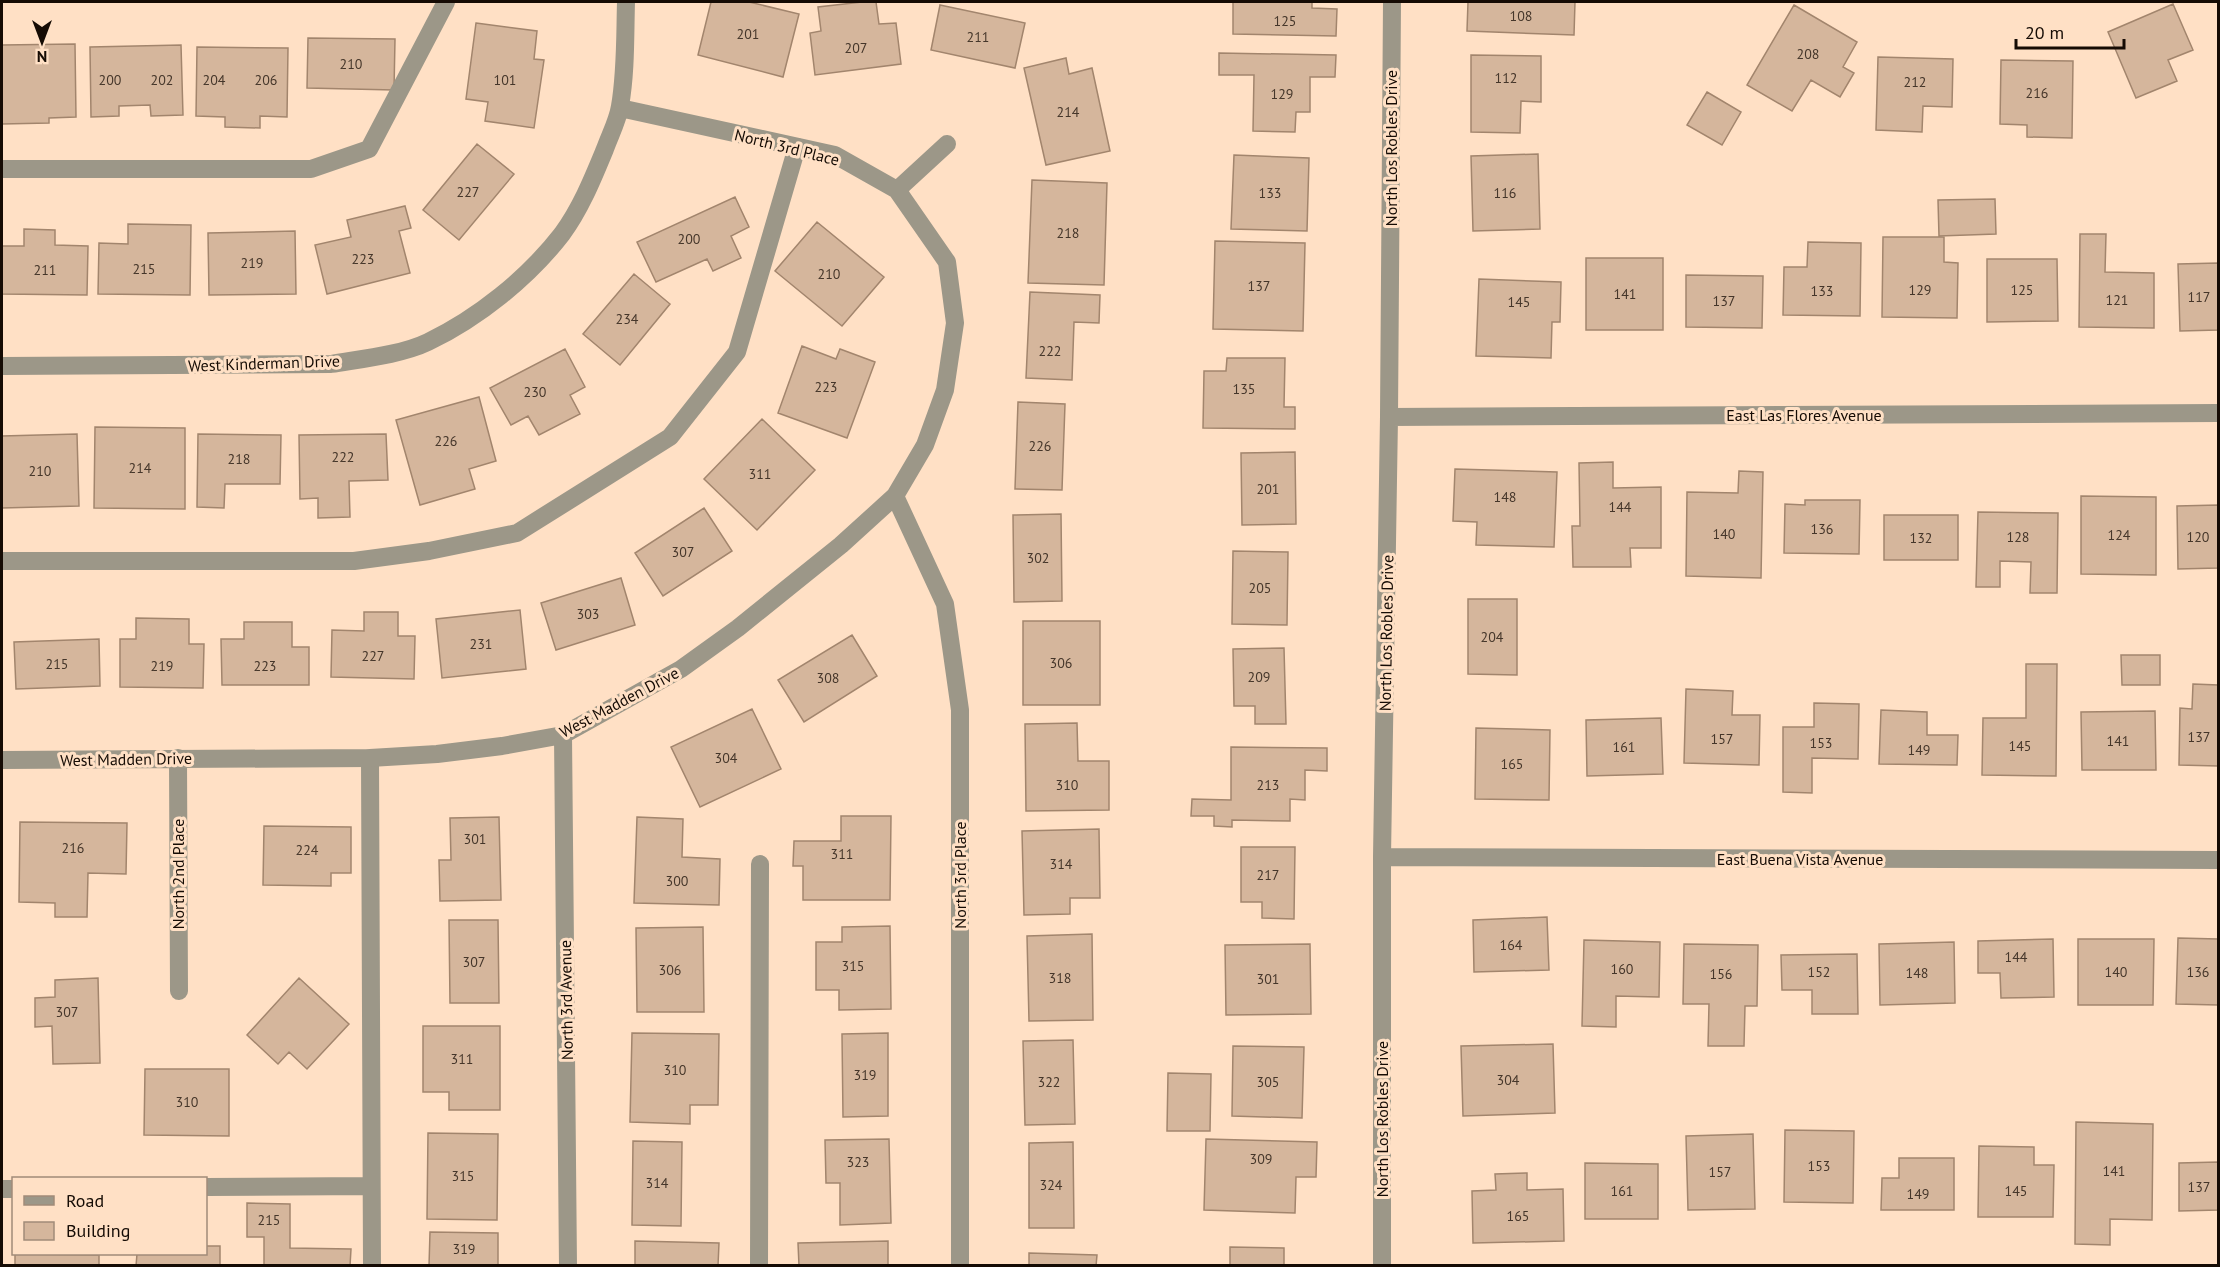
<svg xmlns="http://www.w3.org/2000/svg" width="2220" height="1267" font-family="'PT Sans',sans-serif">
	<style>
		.building { fill: #d5b69c; stroke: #a2856d; stroke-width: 1.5 }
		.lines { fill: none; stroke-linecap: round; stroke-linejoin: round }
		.lane { stroke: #9c9788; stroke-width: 18 }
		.street { stroke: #9c9788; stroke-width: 18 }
		.labels { text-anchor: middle; stroke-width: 6; stroke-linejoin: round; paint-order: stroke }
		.number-label { font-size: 14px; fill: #45362a }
		.street-label { font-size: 16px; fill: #150b04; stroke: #ffe0c5 }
	</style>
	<rect width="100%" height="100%" fill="#ffe0c5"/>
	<path class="building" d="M711 2H749L799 14 783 77 698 55Z
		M862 2H876L879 24 896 23 901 64 815 75 810 33 821 31 818 7Z
		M1233 2H1312V8L1337 9 1336 36 1233 34Z
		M1468 2H1575L1574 35 1467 31Z
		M2173 4 2193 50 2168 60 2177 81 2136 98 2108 32Z
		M940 5 1025 23 1015 68 931 50Z
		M1794 5 1857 42 1843 67 1854 73 1840 97 1811 80 1792 111 1747 85Z
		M476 23 537 31 534 59 544 60 534 128 485 121 488 102 466 99Z
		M308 38 395 39 394 90 307 88Z
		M75 44 76 117 49 118V123L2 124V45Z
		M181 45 183 115 151 116 150 105 119 106V116L91 117 90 47Z
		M197 47 288 48 287 117 260 116V128L225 127V117L196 116Z
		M1219 53 1336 55 1335 77H1310V112H1296L1295 132 1253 131 1254 75H1219Z
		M1471 55 1541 56V102L1521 101 1520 133 1471 132Z
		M1878 57 1953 59 1952 107 1923 106 1922 132 1876 130Z
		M1066 58 1069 74 1092 68 1110 151 1046 165 1024 68Z
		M2001 60 2073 61 2072 138 2027 137V125L2000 124Z
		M1707 92 1741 112 1722 145 1687 125Z
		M477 144 514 174 459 240 423 210Z
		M1538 154 1540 229 1473 231 1471 156Z
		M1234 155 1309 158 1307 231 1231 229Z
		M1032 180 1107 183 1104 285 1028 283Z
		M735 197 749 227 731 236 741 258 713 271 707 259 656 282 637 242Z
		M1995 199 1996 234 1939 236 1938 200Z
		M405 206 411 228 399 231 410 273 327 294 315 245 351 237 347 220Z
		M817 222 884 277 842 326 775 271Z
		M128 224 191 225 190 295 98 294 99 243 128 244Z
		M24 229 55 230V245L88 246 87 295 2 294V246H24Z
		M295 231 296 294 209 295 208 233Z
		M2080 234H2106L2105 272 2154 273V328L2079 327Z
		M1883 237H1944V262L1958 263 1957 318 1882 317Z
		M1215 241 1305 243 1303 331 1213 329Z
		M1808 242 1861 243 1860 316 1783 315 1784 267H1807Z
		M1586 258H1663V330H1586Z
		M1987 259H2057L2058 321 1987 322Z
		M2218 263V330L2180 331 2178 264Z
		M634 274 670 304 620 365 583 334Z
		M1686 275 1763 276 1762 328 1686 327Z
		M1479 279 1561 282 1560 322H1552L1551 358 1476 356Z
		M1030 292 1100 295 1099 323 1074 322 1072 380 1026 378Z
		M802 346 836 359 840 349 875 362 847 438 778 413Z
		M565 349 585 387 570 395 580 414 539 435 528 416 511 425 490 388Z
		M1227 358H1285L1284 407H1295V429L1203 428 1204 371H1226Z
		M479 397 496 461 469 469 475 489 420 505 396 420Z
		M1018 402 1065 404 1062 490 1015 489Z
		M762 419 815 470 757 530 704 479Z
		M95 427 185 428V509L94 508Z
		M77 434 79 506 2 508V436Z
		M198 434 281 435 280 484H225L224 508 197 507Z
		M386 434 388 480 349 481 350 517 318 518V498L300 499 299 435Z
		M1295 452 1296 524 1242 525 1241 453Z
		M1613 462V488L1661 487V548H1630L1631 567H1573L1572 526H1580L1579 463Z
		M1455 469 1557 472 1554 547 1476 545 1477 522 1453 521Z
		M1739 471 1763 472 1761 578 1686 576 1687 492 1738 493Z
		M2081 496 2156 497V575L2081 574Z
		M1805 500H1860L1859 554 1784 553 1785 504 1805 505Z
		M2218 505V568L2178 569 2177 506Z
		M704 508 732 551 663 596 635 553Z
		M1978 512 2058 513 2057 593H2030L2031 562 2000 561V587H1976Z
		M1061 514 1062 601 1014 602 1013 515Z
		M1884 515H1958V560H1884Z
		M1233 551 1288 552 1287 625 1232 624Z
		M621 578 635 625 556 650 541 603Z
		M1468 599H1517V675L1468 674Z
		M520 610 526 669 442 678 436 619Z
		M364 612H398V636H415L414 679 331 677 332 630 364 631Z
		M136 618 189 619V644H204L203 688 120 687V639H136Z
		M1023 621H1100V705H1023Z
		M244 622H292V647H309V685H222L221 639H244Z
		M852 635 877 676 804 722 778 680Z
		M99 639 100 686 16 689 14 642Z
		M1284 648 1286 724H1255V706H1234L1233 649Z
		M2121 655H2160V685H2122Z
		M2026 664H2057L2056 776 1982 775 1983 718H2026Z
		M2193 684 2218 685V766L2179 765 2180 708 2192 709Z
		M1686 689 1733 691 1732 715H1760L1759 765 1684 763Z
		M1814 703 1859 704 1858 759 1812 758V793L1783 792V727H1814Z
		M752 709 781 769 700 807 671 747Z
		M1881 710 1927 712V735H1958L1957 765 1879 764Z
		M2155 711 2156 770H2082L2081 712Z
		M1661 718 1663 774 1587 776 1586 720Z
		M1077 723 1078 761H1109V810L1026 811 1025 724Z
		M1476 728 1550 730 1549 800 1475 799Z
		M1231 747 1327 748V771L1305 770V800L1290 799V821L1232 820V827L1214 826V816H1191L1192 799 1231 800Z
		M841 816H891L890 900H803V866H793L794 841H841Z
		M499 817 501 900 440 901 439 860H451L450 818Z
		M637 817 683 819 682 857 720 859 719 905 634 903Z
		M20 822 127 823 126 874 88 873 87 917H55V903L19 902Z
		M264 826 351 827V873H331V886L263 885Z
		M1099 829 1100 898H1070V914L1024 915 1022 831Z
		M1241 847H1295L1294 919 1262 918V902H1241Z
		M1547 917 1549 970 1474 972 1473 920Z
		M449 920H498L499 1003H450Z
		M890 926 891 1009 839 1010V990H816V942H842V927Z
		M703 927 704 1012H637L636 928Z
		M1092 934 1093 1020 1029 1021 1027 936Z
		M2178 938 2218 939V1005L2176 1004Z
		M2053 939 2054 997 2001 998 2000 973H1978V941Z
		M2078 939H2154L2153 1005H2078Z
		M1584 940 1660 942 1659 997 1616 996V1027L1582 1026Z
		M1954 942 1955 1003 1880 1005 1879 944Z
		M1310 944 1311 1014 1226 1015 1225 945Z
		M1684 944 1758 945 1757 1006H1745L1744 1046H1708L1709 1004H1683Z
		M1857 954 1858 1014H1812V990H1782L1781 955Z
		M98 978 100 1063 53 1064 52 1026 35 1027V998L55 997V980Z
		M299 978 349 1024 307 1069 289 1052 278 1064 247 1035Z
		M423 1026H500V1110H449V1092H423Z
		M632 1033 719 1034 718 1105H690V1124L630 1122Z
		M888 1033V1116L843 1117 842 1034Z
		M1073 1040 1075 1124 1025 1125 1023 1041Z
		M1553 1044 1555 1113 1463 1116 1461 1046Z
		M1233 1046 1304 1047 1302 1118 1232 1116Z
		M145 1069H229V1136L144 1135Z
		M1168 1073 1211 1074 1210 1131H1167Z
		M2076 1122 2153 1124 2152 1220 2110 1219V1245L2075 1244Z
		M1785 1130 1854 1131 1853 1203 1784 1202Z
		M428 1133 498 1134 497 1220 427 1219Z
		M1753 1134 1755 1209 1688 1210 1686 1136Z
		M889 1139 891 1223 840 1225V1183H826L825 1140Z
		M1206 1139 1317 1142 1316 1177H1296L1295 1213 1204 1210Z
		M633 1141 682 1142 681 1226 632 1225Z
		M1073 1142 1074 1228H1029V1143Z
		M1979 1146 2034 1147V1165H2054L2053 1217H1978Z
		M1899 1158H1954V1210H1881L1882 1178H1899Z
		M2218 1162V1210L2179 1211V1163Z
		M1585 1163 1658 1164V1219H1585Z
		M1527 1173V1190L1563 1189 1564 1241 1473 1243 1472 1191 1496 1190 1495 1174Z
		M247 1203 290 1204V1248L351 1249 350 1266H264V1237H247Z
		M430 1232 498 1233V1266H429Z
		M635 1241 719 1243 718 1266H635Z
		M888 1241V1266H799L798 1243Z
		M206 1246H220V1266H136L137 1254H206Z
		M1230 1247 1284 1248V1266H1230Z
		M1029 1253 1097 1255 1096 1266H1029Z
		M15 1254 99 1255V1266H15Z"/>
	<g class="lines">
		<path class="lane" d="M2 169H311L369 149 446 2
			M2 561H354L429 551 517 533 670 437 737 352 797 147
			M370 758 372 1266
			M206 1187 371 1186
			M2 1189H14
			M759 1266 760 864"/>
		<path class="street" d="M897 190 947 144
			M2 366 331 364C360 359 401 355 428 342 478 318 528 278 562 234 581 208 593 178 605 149 610 135 618 120 620 106 626 72 625 36 626 2
			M1389 417 2218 413
			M895 496 945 604 960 710V1266
			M563 735 568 1266
			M178 758 179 991
			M2 760 370 758 437 754 502 746 563 735 681 669 738 628 841 545 895 496 925 445 945 390 955 323 947 262 897 190 835 155 620 108
			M1382 857 2218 860
			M1382 1266V857L1389 417 1392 2"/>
	</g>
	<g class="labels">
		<g class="number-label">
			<text x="1521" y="21">108</text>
			<text x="1285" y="26">125</text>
			<text x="748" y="39">201</text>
			<text x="978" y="42">211</text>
			<text x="856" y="53">207</text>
			<text x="1808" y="59">208</text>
			<text x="351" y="69">210</text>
			<text x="1506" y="83">112</text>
			<text x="110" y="85">200</text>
			<text x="162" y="85">202</text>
			<text x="214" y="85">204</text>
			<text x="266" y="85">206</text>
			<text x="505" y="85">101</text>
			<text x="1915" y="87">212</text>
			<text x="2037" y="98">216</text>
			<text x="1282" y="99">129</text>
			<text x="1068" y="117">214</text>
			<text x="468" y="197">227</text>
			<text x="1270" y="198">133</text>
			<text x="1505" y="198">116</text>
			<text x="1068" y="238">218</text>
			<text x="689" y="244">200</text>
			<text x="363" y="264">223</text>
			<text x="252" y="268">219</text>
			<text x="144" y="274">215</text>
			<text x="45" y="275">211</text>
			<text x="829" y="279">210</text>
			<text x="1259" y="291">137</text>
			<text x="1920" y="295">129</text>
			<text x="2022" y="295">125</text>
			<text x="1822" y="296">133</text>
			<text x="1625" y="299">141</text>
			<text x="2199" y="302">117</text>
			<text x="2117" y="305">121</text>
			<text x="1724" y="306">137</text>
			<text x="1519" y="307">145</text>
			<text x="627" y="324">234</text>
			<text x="1050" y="356">222</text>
			<text x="826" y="392">223</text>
			<text x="1244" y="394">135</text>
			<text x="535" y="397">230</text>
			<text x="446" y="446">226</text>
			<text x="1040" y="451">226</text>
			<text x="343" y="462">222</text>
			<text x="239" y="464">218</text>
			<text x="140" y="473">214</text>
			<text x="40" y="476">210</text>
			<text x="760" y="479">311</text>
			<text x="1268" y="494">201</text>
			<text x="1505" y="502">148</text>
			<text x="1620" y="512">144</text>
			<text x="1822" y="534">136</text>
			<text x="1724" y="539">140</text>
			<text x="2119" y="540">124</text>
			<text x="2018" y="542">128</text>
			<text x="2198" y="542">120</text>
			<text x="1921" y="543">132</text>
			<text x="683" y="557">307</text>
			<text x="1038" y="563">302</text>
			<text x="1260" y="593">205</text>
			<text x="588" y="619">303</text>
			<text x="1492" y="642">204</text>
			<text x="481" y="649">231</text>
			<text x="373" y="661">227</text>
			<text x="1061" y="668">306</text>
			<text x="57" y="669">215</text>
			<text x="162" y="671">219</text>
			<text x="265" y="671">223</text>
			<text x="1259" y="682">209</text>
			<text x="828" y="683">308</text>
			<text x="2199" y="742">137</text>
			<text x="1722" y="744">157</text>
			<text x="2118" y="746">141</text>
			<text x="1821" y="748">153</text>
			<text x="2020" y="751">145</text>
			<text x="1624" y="752">161</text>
			<text x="1919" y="755">149</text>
			<text x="726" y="763">304</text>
			<text x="1512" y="769">165</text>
			<text x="1067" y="790">310</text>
			<text x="1268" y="790">213</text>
			<text x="475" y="844">301</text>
			<text x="73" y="853">216</text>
			<text x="307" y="855">224</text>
			<text x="842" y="859">311</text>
			<text x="1061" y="869">314</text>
			<text x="1268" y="880">217</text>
			<text x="677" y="886">300</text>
			<text x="1511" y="950">164</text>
			<text x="2016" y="962">144</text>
			<text x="474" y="967">307</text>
			<text x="853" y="971">315</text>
			<text x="1622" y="974">160</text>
			<text x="670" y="975">306</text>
			<text x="1819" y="977">152</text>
			<text x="2116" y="977">140</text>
			<text x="2198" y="977">136</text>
			<text x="1917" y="978">148</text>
			<text x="1721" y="979">156</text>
			<text x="1060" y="983">318</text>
			<text x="1268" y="984">301</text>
			<text x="67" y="1017">307</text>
			<text x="462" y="1064">311</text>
			<text x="675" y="1075">310</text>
			<text x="865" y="1080">319</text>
			<text x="1508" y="1085">304</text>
			<text x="1049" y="1087">322</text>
			<text x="1268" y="1087">305</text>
			<text x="187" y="1107">310</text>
			<text x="1261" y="1164">309</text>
			<text x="858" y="1167">323</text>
			<text x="1819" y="1171">153</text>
			<text x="2114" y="1176">141</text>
			<text x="1720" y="1177">157</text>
			<text x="463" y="1181">315</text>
			<text x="657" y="1188">314</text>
			<text x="1051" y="1190">324</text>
			<text x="2199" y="1192">137</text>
			<text x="1622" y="1196">161</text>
			<text x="2016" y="1196">145</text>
			<text x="1918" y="1199">149</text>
			<text x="1518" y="1221">165</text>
			<text x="269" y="1225">215</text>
			<text x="464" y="1254">319</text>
		</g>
		<g class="street-label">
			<text transform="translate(787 147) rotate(14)" y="6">North 3rd Place</text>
			<text transform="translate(1391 148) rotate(-90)" y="6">North Los Robles Drive</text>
			<text transform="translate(264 363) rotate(-2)" y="6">West Kinderman Drive</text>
			<text x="1804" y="421">East Las Flores Avenue</text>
			<text transform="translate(1386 633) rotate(-89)" y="6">North Los Robles Drive</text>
			<text transform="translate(619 702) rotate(-28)" y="6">West Madden Drive</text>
			<text transform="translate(126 759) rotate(-1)" y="6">West Madden Drive</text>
			<text x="1800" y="865">East Buena Vista Avenue</text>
			<text transform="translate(178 874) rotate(-90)" y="6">North 2nd Place</text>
			<text transform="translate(960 875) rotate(-90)" y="6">North 3rd Place</text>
			<text transform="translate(566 1000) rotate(-91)" y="6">North 3rd Avenue</text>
			<text transform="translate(1382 1119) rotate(-90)" y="6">North Los Robles Drive</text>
		</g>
	</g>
	<rect width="2220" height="1267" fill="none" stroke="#150b04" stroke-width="6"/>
	<rect x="12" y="1177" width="195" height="78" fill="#ffe0c5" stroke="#a18b78" stroke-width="1.5"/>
	<rect x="24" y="1196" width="30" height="9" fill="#9c9788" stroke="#a18b78" stroke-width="1.5"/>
	<text x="66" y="1207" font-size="18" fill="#150b04">Road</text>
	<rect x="24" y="1222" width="30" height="18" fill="#d5b69c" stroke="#a18b78" stroke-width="1.5"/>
	<text x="66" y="1237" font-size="18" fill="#150b04">Building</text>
	<g transform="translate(42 42) rotate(180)" stroke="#ffe0c5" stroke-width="4.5" paint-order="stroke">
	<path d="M0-4.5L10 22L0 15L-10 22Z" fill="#150b04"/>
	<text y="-9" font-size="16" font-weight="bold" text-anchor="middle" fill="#150b04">N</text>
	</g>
	<path d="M2016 39v9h108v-9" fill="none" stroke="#150b04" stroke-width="3"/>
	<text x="2025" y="39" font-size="18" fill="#150b04" stroke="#ffe0c5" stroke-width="4.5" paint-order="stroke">20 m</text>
</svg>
